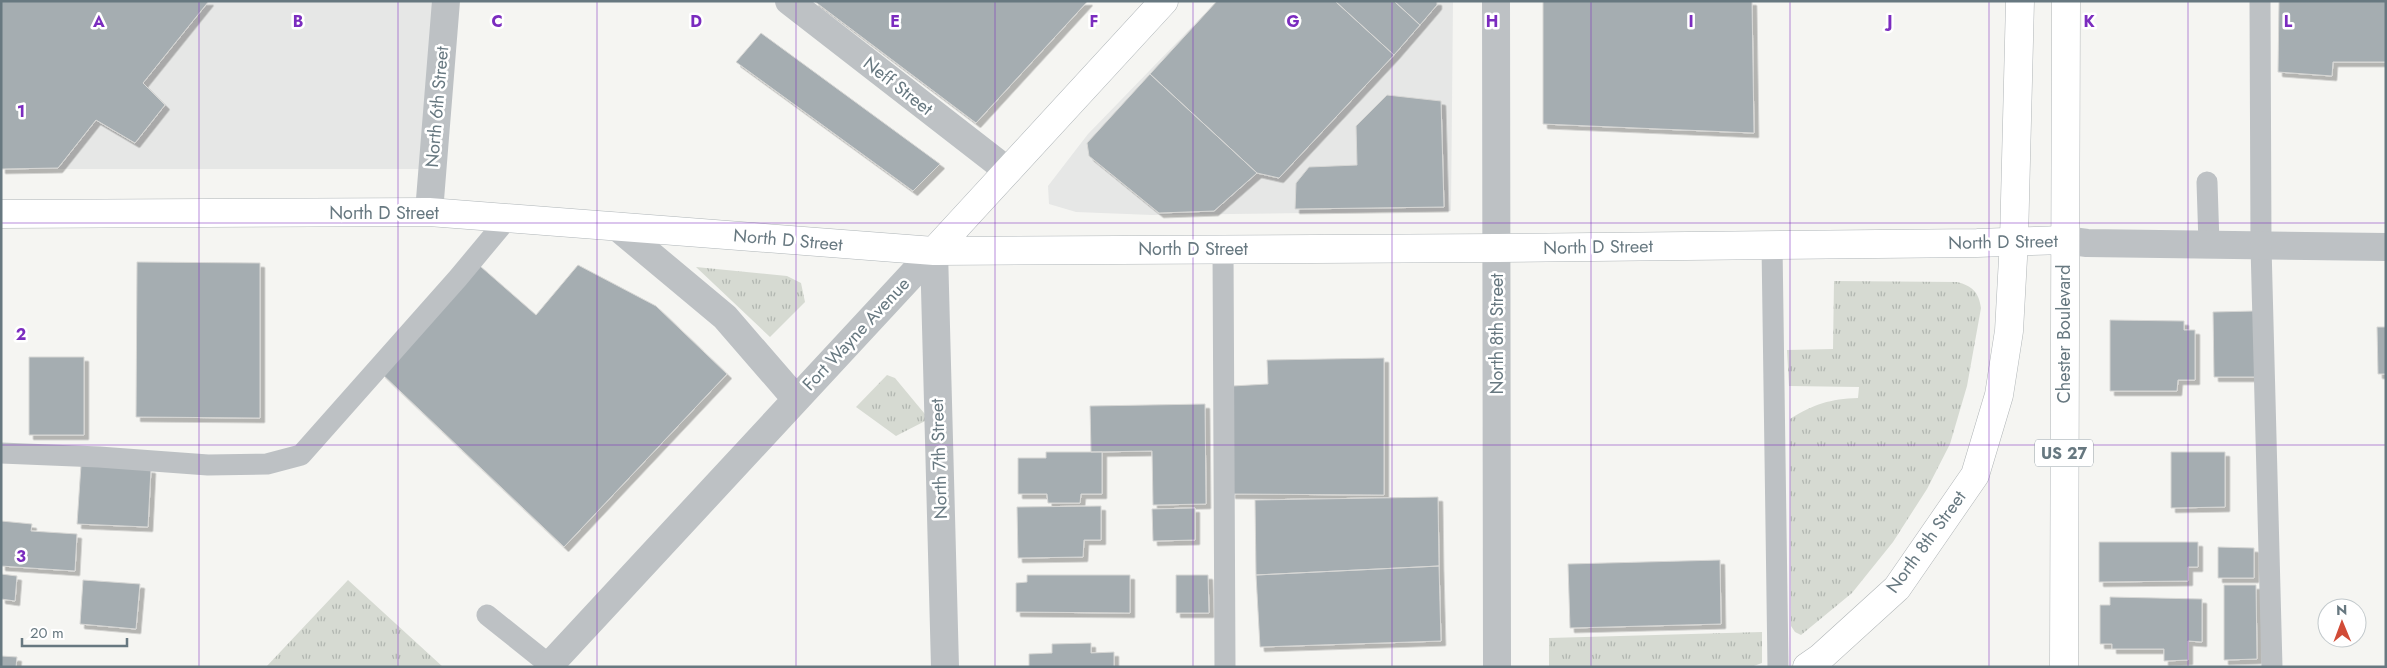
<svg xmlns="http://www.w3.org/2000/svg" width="2387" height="668" font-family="Jost,sans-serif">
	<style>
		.built { fill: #e6e7e6 }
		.grass { fill: url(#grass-tufts) }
		.building { fill: #a5adb1; stroke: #d7d7d5; filter: url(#shadow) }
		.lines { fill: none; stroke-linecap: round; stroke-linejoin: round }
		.secondary-casing { stroke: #afb5b8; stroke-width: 29 }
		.highway-casing { stroke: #b0b5b7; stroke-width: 29 }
		.lane { stroke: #bdc1c4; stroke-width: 21 }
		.street { stroke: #bdc1c4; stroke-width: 28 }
		.secondary { stroke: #fff; stroke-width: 28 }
		.highway { stroke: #fff; stroke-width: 28 }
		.grid { fill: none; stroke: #7b2cbf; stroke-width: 1; stroke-opacity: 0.55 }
		.labels { text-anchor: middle; stroke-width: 5; stroke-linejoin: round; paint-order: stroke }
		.shield { fill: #fff; stroke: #95a0a6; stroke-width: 1 }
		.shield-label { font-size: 16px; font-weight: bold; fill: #677880 }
		.street-label { font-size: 18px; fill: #677880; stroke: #fff }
		.grid-label { font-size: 16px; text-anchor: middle; font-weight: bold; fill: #7b2cbf; stroke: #fff; stroke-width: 5; stroke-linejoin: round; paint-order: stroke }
	</style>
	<defs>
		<pattern id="grass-tufts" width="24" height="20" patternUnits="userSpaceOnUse" patternTransform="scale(1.25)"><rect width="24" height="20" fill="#d6dad2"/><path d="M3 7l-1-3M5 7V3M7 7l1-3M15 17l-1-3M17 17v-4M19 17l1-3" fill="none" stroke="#b1b6b0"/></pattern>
		<filter id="shadow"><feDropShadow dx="4.5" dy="4.5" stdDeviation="0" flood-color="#0004"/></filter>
	</defs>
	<rect width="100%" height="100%" fill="#f5f5f2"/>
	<path class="built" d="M1 1H447L424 169H1Z
		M1217 1H1453L1451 211 1152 215 1076 212 1049 204 1048 186 1088 134Z"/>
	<path class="grass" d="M696 267 787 276 801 283 805 302 770 337Z
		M1834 281 1957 282C1972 286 1979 292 1981 308L1967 386 1950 444 1927 489 1893 542 1852 593 1801 635 1795 632 1791 626 1790 419C1814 404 1830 399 1858 398L1859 387 1789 386 1787 350 1833 349Z
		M887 375 895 378 929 419 896 436 856 407Z
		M348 580 443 667H266Z
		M1762 632V663L1751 667H1549V638Z"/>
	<path class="building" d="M1 1H209L143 83 165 105 135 143 96 120 58 168 1 169Z
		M814 1H1088L976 123Z
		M1217 1H1335L1394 55 1279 178 1257 173 1150 74Z
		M1335 1H1394L1420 25 1394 55Z
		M1394 1H1437V5L1420 25Z
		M1543 1H1752L1754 133 1543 124Z
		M2279 1H2386V62H2333L2332 76 2278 72Z
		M761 33 940 164 913 191 736 62Z
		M1150 74 1257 173 1214 211 1159 213 1089 156 1087 143Z
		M1387 95 1441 101 1444 207 1295 209 1296 183 1309 167 1357 165 1356 126Z
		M137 262 260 263V418L136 417Z
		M578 265 656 306 727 374 564 547 381 373 480 266 536 315Z
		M2254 311 2255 377H2214L2213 312Z
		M2110 320 2184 321V330H2195V380H2178L2177 391H2110Z
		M2377 327H2386V374H2378Z
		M29 357H84V435H29Z
		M1384 358V495L1231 494 1232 386 1268 384 1267 360Z
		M1205 404 1206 504 1153 505 1152 451 1091 452 1090 406Z
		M1046 452H1102V494H1081L1080 503H1048L1047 494H1018V458H1046Z
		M2171 452H2225V507L2171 508Z
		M81 465 151 469 148 527 77 524Z
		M1438 497 1439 566 1256 575 1255 500Z
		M1101 506V540H1084L1083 557 1018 558 1017 507Z
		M1195 508V540L1153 541 1152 509Z
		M1 521 32 524 31 531 77 534 75 571 1 566Z
		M2099 542H2198V567H2188V581L2099 582Z
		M2218 547 2254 548V578H2218Z
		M1720 560 1721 624 1570 628 1568 564Z
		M1439 566 1441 641 1260 647 1256 575Z
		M1 574 17 576 15 601 1 599Z
		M1027 575H1130V613L1016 612V583L1027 582Z
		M1176 575H1208L1209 613H1176Z
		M83 580 140 584 136 629 80 624Z
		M2224 585H2256L2257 659 2224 660Z
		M2110 597 2202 599V642L2188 641V660L2164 661V649H2112V644H2100V605H2110Z
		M1091 643V653L1114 652V667H1029V654L1052 653V644Z
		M1 656 17 657 16 667H1Z"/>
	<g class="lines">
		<g class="secondary-casing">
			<path id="secondary" d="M1 214 429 212 934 251 1497 248 1977 243 2064 240
				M934 251 1164 1"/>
		</g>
		<g class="highway-casing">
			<path id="highway" d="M1807 667 1820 658 1897 588 1975 475 1999 395 2009 331 2014 240 2020 1
				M2064 667 2066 1"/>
		</g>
		<path class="lane" d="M2260 1 2261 246 2272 667
			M2207 182 2209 244
			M1772 245 1778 667
			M1223 249 1225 667
			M1 453 99 457 208 465 267 464 301 455 458 278 508 218
			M487 615 552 667"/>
		<path class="street" d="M789 1 1008 171
			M1496 1 1497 667
			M429 212 446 1
			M616 226 725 317 796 399
			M2064 240 2087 243 2386 247
			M934 251 945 667
			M548 667 934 251"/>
		<use href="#secondary" class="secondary"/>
		<use href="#highway" class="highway"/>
	</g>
	<path class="grid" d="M199 1V667M398 1V667M597 1V667M796 1V667M995 1V667M1193 1V667M1392 1V667M1591 1V667M1790 1V667M1989 1V667M2188 1V667M1 223H2386M1 445H2386"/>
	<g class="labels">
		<rect class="shield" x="2035" y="439.5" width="58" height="27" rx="4"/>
		<g class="shield-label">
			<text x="2064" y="459">US 27</text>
		</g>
		<g class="street-label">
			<text transform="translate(898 86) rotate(38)" y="6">Neff Street</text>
			<text transform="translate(437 107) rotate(-85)" y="6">North 6th Street</text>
			<text x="384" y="219">North D Street</text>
			<text transform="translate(788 240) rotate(5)" y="6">North D Street</text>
			<text transform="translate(2003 242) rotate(-1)" y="6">North D Street</text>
			<text transform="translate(1598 247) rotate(-1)" y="6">North D Street</text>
			<text x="1193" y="255">North D Street</text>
			<text transform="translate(856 334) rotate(-47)" y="6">Fort Wayne Avenue</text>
			<text transform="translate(1497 334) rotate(-90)" y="6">North 8th Street</text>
			<text transform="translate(2064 334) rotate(-90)" y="6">Chester Boulevard</text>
			<text transform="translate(939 459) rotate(-92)" y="6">North 7th Street</text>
			<text transform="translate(1926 542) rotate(-54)" y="6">North 8th Street</text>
		</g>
	</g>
	<g class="grid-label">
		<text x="99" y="27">A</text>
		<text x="298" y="27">B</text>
		<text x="497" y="27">C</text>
		<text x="696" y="27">D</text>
		<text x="895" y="27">E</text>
		<text x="1094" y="27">F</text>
		<text x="1293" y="27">G</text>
		<text x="1492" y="27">H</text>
		<text x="1691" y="27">I</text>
		<text x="1890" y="27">J</text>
		<text x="2089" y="27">K</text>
		<text x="2288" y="27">L</text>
		<text x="21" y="117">1</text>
		<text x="21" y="340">2</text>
		<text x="21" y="562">3</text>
	</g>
	<rect width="2387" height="668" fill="none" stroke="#677880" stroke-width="5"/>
	<g transform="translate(2342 623) rotate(359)"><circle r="24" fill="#ffffff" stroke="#c2c9cc"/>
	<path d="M0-4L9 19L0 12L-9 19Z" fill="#d14b37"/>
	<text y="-8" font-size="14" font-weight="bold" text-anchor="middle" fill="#677880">N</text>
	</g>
	<path d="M22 638v8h105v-8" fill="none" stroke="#677880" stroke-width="2.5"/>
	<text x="30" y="638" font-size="15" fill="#677880" stroke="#ffffff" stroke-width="4" paint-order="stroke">20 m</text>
</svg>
